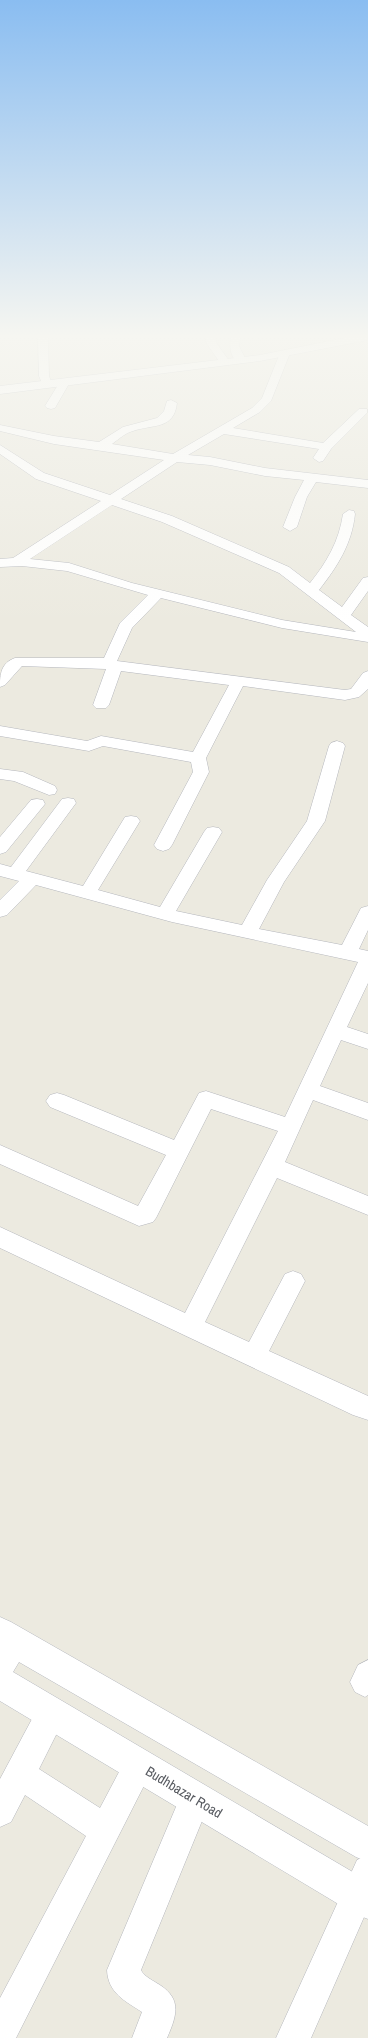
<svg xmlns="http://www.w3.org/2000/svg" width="368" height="2038" font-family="'Archivo Narrow',sans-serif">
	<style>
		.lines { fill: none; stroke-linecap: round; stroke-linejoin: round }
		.street-casing { stroke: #b5b7bd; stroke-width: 1 }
		.secondary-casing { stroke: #b5b8bf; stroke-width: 1 }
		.street { fill: #fff; fill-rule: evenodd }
		.secondary { fill: #fff; fill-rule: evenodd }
		.labels { text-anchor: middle; stroke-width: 3; stroke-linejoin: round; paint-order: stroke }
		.near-street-label { font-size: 14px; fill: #585b61; stroke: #fff }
	</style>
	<rect width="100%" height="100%" fill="#eceae0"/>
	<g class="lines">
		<g class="street-casing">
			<path id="street" d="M38 336H48L49 376 52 384 47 387 43 386 39 376Z
				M205 336H215L217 344 230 362 229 364H221L207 344Z
				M231 336H241L239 346 246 360 245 362 241 363C230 361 229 345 231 336Z
				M285 350 290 353 271 401 260 412 233 428 323 443 359 409H367V413L331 449 323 461 319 462 313 458 319 449 224 434 188 455 210 457 265 468 368 480V488L316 482 307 497 297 527 290 531 283 527 295 497 304 480 265 476 210 465 177 462 121 499 172 516 289 567 310 583C327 562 339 541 343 514L349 510 354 511 355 514C352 544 337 567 319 590L342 607 363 578 368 577V591L351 615 368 627V642L282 628 161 598 132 628 117 661 345 690 351 689 363 673 368 671V689L359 697 345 700 243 686 206 758 209 772 172 845 169 849 163 851 157 849 154 845 193 772 191 762 103 746 89 751 0 736V726L87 741 101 736 193 752 229 685 121 671 109 705 106 708H96L93 705 106 669 22 666 5 685 0 687C0 674 1 663 15 658H104L120 623 148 595 67 571 22 566 0 567V559L13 558 101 501 36 479 0 454V445L44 473 110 495 164 460 54 444 0 431V425L54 436 99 442 123 427 157 418 164 411 167 401 171 400 177 403C174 430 153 424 133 431 125 433 119 439 112 444L173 454 252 408 262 398 280 353ZM112 505 162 522 279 573 356 632 282 620 132 583 69 563 30 559Z
				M65 379 70 382 55 408 51 409 47 408 45 406 61 380Z
				M337 741 343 743 345 746 325 821 284 882 259 929 342 945 361 908 368 906V930L359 949 368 951V983L347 1027 368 1034V1049L341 1040 320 1086 368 1103V1120L313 1100 285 1162 368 1196V1215L277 1178 205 1322 249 1342 285 1274 293 1271 301 1274 305 1281 269 1351 368 1396V1420L353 1415 0 1248V1227L185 1313 278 1131 211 1109 156 1218 153 1222 139 1226 0 1164V1145L138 1206 166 1155 50 1107 46 1101 50 1095 57 1093 64 1095 174 1140 199 1093 206 1091 285 1117 358 962 172 922 36 885 7 915 0 917V900L19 881 0 876V864L11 867 62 799 68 798 74 799 76 803 26 871 83 886 125 817 131 816 137 817 140 821 98 890 160 907 204 832 207 828 213 827 219 828 222 832 176 911 242 925 267 880 307 821 329 746 331 743Z
				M0 769 23 772 55 786 57 790 55 794 49 795 14 781 0 779Z
				M37 799 43 800 45 804 6 852 0 854V837L31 800Z
				M368 1660V1695L365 1697 355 1692 350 1682 358 1665Z
				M51 1700 62 1704 66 1715 39 1769 100 1808 128 1755 139 1751 150 1755 154 1766 16 2038H0V1998L86 1836 25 1795 11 1822 0 1827V1779L40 1704Z
				M195 1783 206 1788 211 1799 141 1970C143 1975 150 1979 155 1982 182 1997 178 2013 167 2038H132L142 2012C125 2001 108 1993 107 1970L184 1788Z
				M368 1855V1908L311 2038H276L357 1860Z"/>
		</g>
		<g class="secondary-casing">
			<path id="secondary" d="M354 336H368V340L260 361 0 394V386L260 355Z
				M0 1617 11 1622 368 1826V1862L356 1857 19 1662 13 1672 368 1881V1919L355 1914 0 1701Z"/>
		</g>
		<use href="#street" class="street"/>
		<use href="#secondary" class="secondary"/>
	</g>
	<linearGradient id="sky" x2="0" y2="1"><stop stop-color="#8abdf1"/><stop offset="0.54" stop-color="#f6f6f1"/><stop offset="1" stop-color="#f6f6f1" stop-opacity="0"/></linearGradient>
	<rect width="368" height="622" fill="url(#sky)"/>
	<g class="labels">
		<g class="near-street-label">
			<text transform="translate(184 1792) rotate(31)" y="5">Budhbazar Road</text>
		</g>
	</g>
</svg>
